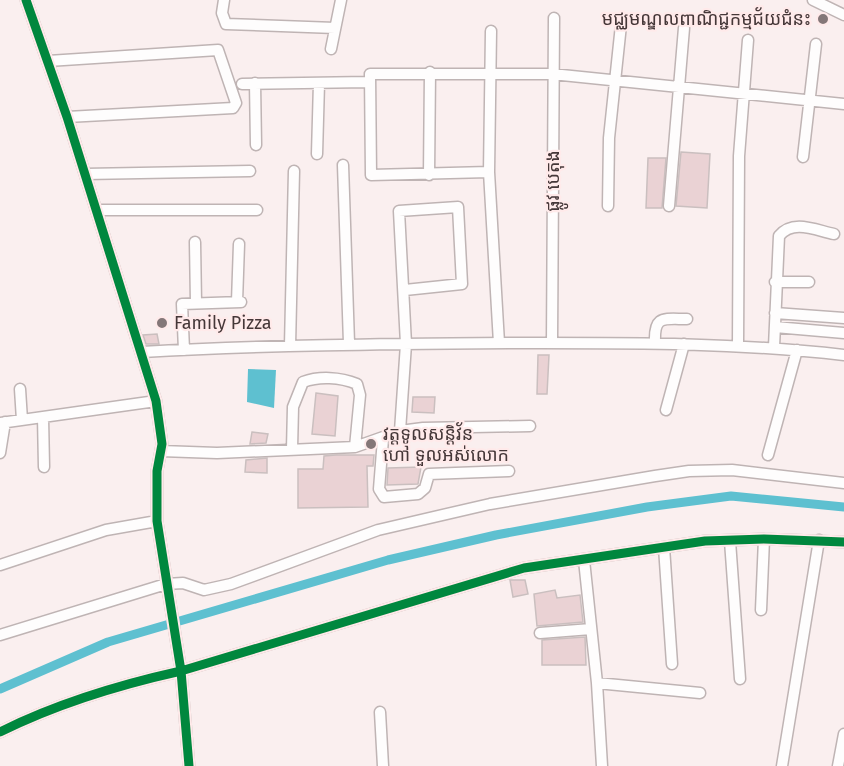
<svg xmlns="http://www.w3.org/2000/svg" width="844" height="766" font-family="'Fira Sans','Noto Sans Khmer',sans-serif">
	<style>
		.water { fill: #5ec0d0 }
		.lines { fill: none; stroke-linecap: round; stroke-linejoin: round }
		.canal { stroke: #5ec0d0; stroke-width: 9 }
		.building { fill: #ead2d4; stroke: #cabfbf; stroke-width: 1.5 }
		.minor-casing { stroke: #bfb4b4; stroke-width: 13 }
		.minor { stroke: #fefdfd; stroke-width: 10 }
		.cycleway-casing { stroke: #ffeaea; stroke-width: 13 }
		.cycleway { stroke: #00873e; stroke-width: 9 }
		.poi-dot { fill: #847778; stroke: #ffeaea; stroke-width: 2 }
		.labels { text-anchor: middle; stroke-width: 4.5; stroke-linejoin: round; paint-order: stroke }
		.poi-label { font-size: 18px; fill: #453738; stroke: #ffeaea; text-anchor: start }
		.street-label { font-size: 18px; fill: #453738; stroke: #ffeaea }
	</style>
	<rect width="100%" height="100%" fill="#faefef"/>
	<path class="water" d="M248 369 276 370 274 408 247 402Z"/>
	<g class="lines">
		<path class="canal" d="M0 689 108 642 388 560 496 535 647 507 731 496 844 507"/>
	</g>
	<path class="building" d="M681 152 710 154 707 208 676 206Z
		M648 158H666L662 208H646Z
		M157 334 159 344H146L143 335Z
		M538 355H549L547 394H537Z
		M316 393 338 396 335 436 312 434Z
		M413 397H435L434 413 412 412Z
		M252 432 268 434 266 443 250 444Z
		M336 455H374L373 466H367L368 507 298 508V469H323L324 456Z
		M267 458V473L245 472 246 460Z
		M421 467 418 484 387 485 388 468Z
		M510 580H525L528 594 513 597Z
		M555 590 557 598 580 595 583 622 537 626 534 594Z
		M585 637 586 665H542V640Z"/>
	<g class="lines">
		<g class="minor-casing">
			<path id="minor" d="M26 0 67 117 156 401 162 444 157 471V521L181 671 189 766
				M224 0 222 13 226 24 335 28
				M813 0 844 15
				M491 31 489 172 499 343
				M331 49 341 0
				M48 61 218 50 236 103 233 108 67 117
				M255 83 256 145
				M242 84 368 82
				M317 154 319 83
				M803 157 816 44
				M343 165 349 343
				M489 172 371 175 370 74H552L844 104
				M85 174 250 171
				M429 175 430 72
				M608 206 609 138 621 25
				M669 206 684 28
				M96 210H257
				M195 242 196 303
				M775 282H809
				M237 302 239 244
				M775 313 844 318
				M775 327 844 333
				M655 342C654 315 663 319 687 319
				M552 343 554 18
				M290 346 294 171
				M738 346 739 156 748 40
				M774 347 779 236C793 219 815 230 834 234
				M184 350 182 304 241 302
				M142 352C264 345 386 344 509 343 621 343 732 342 844 355
				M20 389 22 420
				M666 410 684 344
				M43 417 44 467
				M0 423 156 401
				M400 431 406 344 399 211 458 207 462 284 405 290
				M383 439 379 489 384 497 418 494 425 488 429 474 509 471
				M292 449 293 407 303 382C319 376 340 377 357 384L360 395 355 447
				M161 451 217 453 355 447 400 431 423 428 530 426
				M0 453 5 422
				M768 455 797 350
				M730 541 740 679
				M664 547 672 664
				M584 560 597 683 602 766
				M0 565 106 530 157 521
				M761 610 764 539
				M540 633 591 629
				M0 635 166 584 183 583 204 590 231 584 378 530 490 504 655 476 689 471 732 470 844 483
				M597 683 700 693
				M380 712 383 766
				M0 732C58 703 118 685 181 671L524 568 705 541 764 539 844 542
				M782 766 819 540
				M838 766 844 734"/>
		</g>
		<use href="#minor" class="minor"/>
		<g class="cycleway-casing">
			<path id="cycleway" d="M26 0 67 117 156 401 162 444 157 471V521L181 671 189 766
				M0 732C58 703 118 685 181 671L524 568 705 541 764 539 844 542"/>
		</g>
		<use href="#cycleway" class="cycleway"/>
	</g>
	<g class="poi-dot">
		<circle cx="823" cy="19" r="6"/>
		<circle cx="162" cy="323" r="6"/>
		<circle cx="371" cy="444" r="6"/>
	</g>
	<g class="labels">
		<g class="poi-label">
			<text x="811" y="25" text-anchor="end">មជ្ឈមណ្ឌលពាណិជ្ជកម្មជ័យជំនះ</text>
			<text x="174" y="329">Family Pizza</text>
			<text x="383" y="440">វត្តទូលសន្តិវ័ន<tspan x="383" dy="21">ហៅ ទួលអស់លោក</tspan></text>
		</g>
		<g class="street-label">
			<text transform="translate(553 181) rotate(-90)" y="6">ផ្លូវ បេតុង</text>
		</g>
	</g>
</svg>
